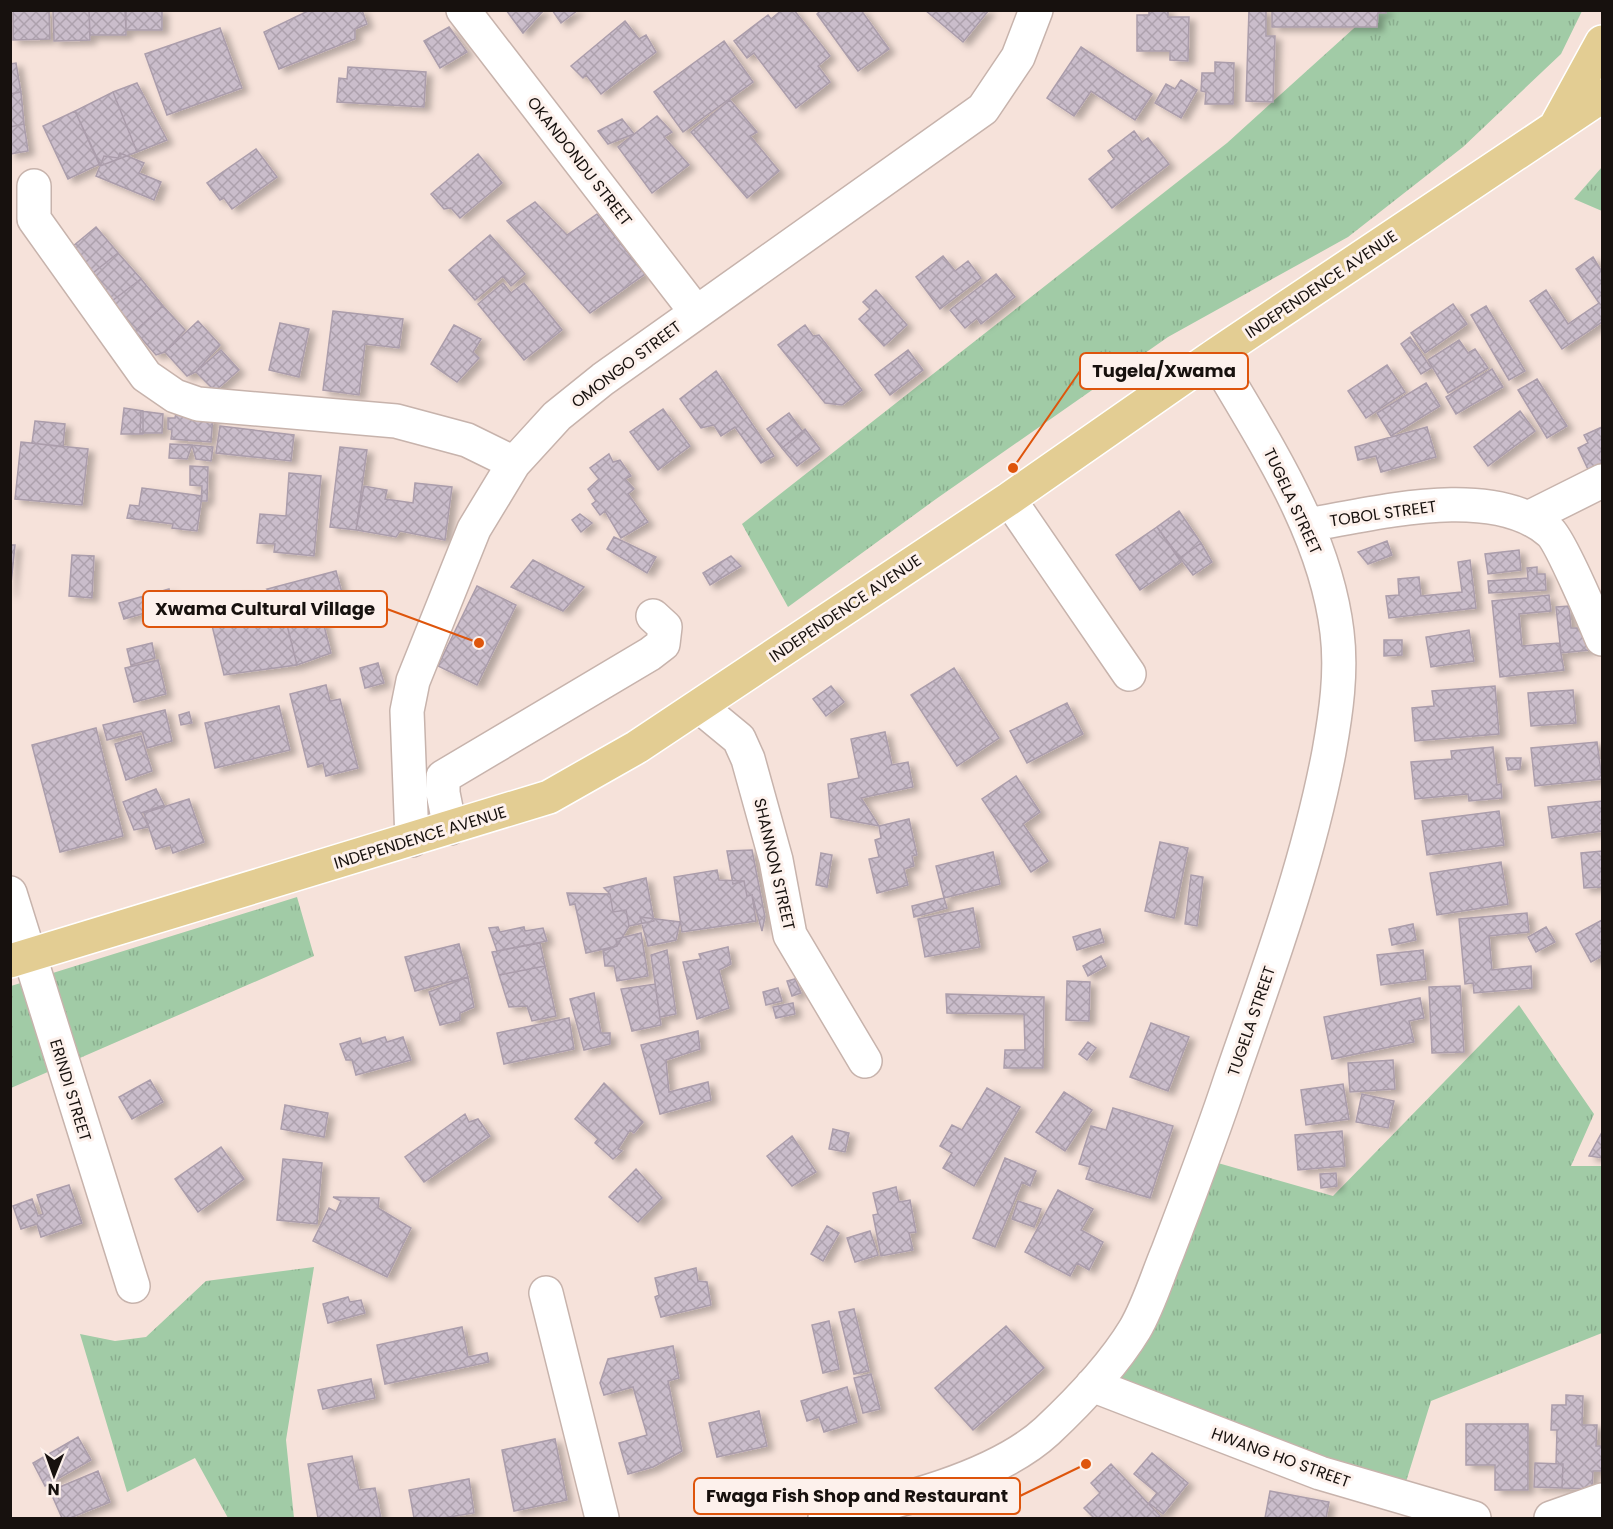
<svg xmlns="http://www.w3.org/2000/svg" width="1613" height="1529" font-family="Poppins,sans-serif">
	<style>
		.grass { fill: url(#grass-tufts) }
		.building { fill: url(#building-cross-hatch); stroke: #ab9dab; stroke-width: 1.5; filter: url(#shadow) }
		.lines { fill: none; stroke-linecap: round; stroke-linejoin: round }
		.minor-casing { stroke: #c7b3ac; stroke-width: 36 }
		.major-casing { stroke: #fff; stroke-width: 36 }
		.minor { stroke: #fff; stroke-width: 33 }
		.major { stroke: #e3cd93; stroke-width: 33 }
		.labels { text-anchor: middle; stroke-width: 6; stroke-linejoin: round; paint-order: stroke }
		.street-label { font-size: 16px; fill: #17110e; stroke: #fdf1ec }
		.leader { fill: none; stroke: #de550c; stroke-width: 2 }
		.callout-dot { fill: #de550c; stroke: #fdf1ec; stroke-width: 2 }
		.callout { fill: #fdf1ec; stroke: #de550c; stroke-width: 2 }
		.callout-label { font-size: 18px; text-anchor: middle; font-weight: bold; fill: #17110e }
	</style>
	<defs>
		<pattern id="grass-tufts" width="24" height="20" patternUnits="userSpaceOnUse" patternTransform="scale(1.5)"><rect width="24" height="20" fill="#a1cba6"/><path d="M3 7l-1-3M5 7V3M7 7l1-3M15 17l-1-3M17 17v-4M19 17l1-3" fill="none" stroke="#8aad8e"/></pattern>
		<pattern id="building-cross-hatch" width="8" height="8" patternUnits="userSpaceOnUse" patternTransform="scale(1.5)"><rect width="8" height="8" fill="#cabdcb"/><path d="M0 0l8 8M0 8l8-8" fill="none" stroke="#ada1ad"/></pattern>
		<filter id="shadow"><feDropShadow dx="6" dy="4" stdDeviation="3" flood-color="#0004"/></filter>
	</defs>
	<rect width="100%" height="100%" fill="#f6e2da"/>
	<path class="grass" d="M1373 11H1582L1561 54 1463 147 1348 237 1168 337 936 499 788 607 742 524 1227 143Z
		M1602 167V211L1574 199Z
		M297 897 314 956 11 1088V986Z
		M1519 1005 1594 1114 1571 1166H1602V1333L1431 1401 1401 1498 1092 1385 1204 1159 1333 1196Z
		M314 1267 286 1440 294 1518H228L195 1458 127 1492 80 1334 115 1341 146 1337 206 1281Z"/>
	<path class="building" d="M13 10H49L50 39 13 40Z
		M53 10H89L90 40 54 41Z
		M89 10H126V35H90Z
		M125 10H162V30H126Z
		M310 10H362L367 24 355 29V39L279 69 264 32Z
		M506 10H544L523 33Z
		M552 10H578L561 23Z
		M782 10H794L830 56 818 66 830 82 796 108 754 53 747 58 734 41 768 15 771 19Z
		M821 10H861L889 49 858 71 817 14Z
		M925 10H989L963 42Z
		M1149 10H1168V17H1189L1188 61 1170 60V51H1137V15H1149Z
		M1249 10H1266V36H1275L1273 102 1246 101Z
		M1272 10H1386V13H1378L1377 27H1272Z
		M625 21 639 39 646 35 656 52 601 94 586 75 583 78 571 66Z
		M449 27 467 52 440 68 424 41Z
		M220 28 242 88 167 115 145 54Z
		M724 41 753 82 683 132 654 92Z
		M1081 47 1152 94 1135 120 1091 91 1074 116 1047 98Z
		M1215 62 1234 63 1233 104H1205L1206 92 1201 91 1202 73H1215Z
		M16 63 21 92 10 94V64Z
		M348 67 426 72 424 107 337 102 339 78 347 79Z
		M1181 80 1197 90 1181 118 1155 103 1166 84 1175 89Z
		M137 83 167 140 137 152 113 92Z
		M21 92 24 124 10 127V94Z
		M113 92 137 152 100 166 75 111Z
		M730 100 757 132 750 136 779 171 747 198 691 132Z
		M75 111 100 164 68 179 43 126Z
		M657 116 672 132 664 137 689 165 652 193 618 147Z
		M622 119 634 134 608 144 598 131Z
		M24 124 28 151 10 154V127Z
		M1134 131 1142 142 1148 138 1169 164 1112 208 1089 179 1114 159 1108 151Z
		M256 149 277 177 232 209 224 198 220 200 207 183Z
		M120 153 144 163 139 173 161 182 154 200 96 176 104 156 118 158Z
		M478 154 502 183 460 218 451 208 444 209 431 194Z
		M535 202 567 235 597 214 645 274 590 313 507 221Z
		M96 227 118 253 88 277 67 251Z
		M490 235 525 274 511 286 503 276 475 300 449 270Z
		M118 253 141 279 108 304 88 277Z
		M943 256 955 271 968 261 981 278 940 309 916 277Z
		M1593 257 1602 272V322L1562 349 1530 301 1546 290 1568 324 1599 303 1576 269Z
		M996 274 1015 297 981 324 977 318 965 328 950 310Z
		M141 279 163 306 135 331 108 304Z
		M503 283 511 293 524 283 562 330 524 360 478 304Z
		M876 290 907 325 884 346 859 319 870 309 863 302Z
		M1453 304 1467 324 1425 353 1411 333Z
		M163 306 185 330 165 352 156 355 135 331Z
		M1486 306 1525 371 1509 380 1471 315Z
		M333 311 403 319 399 348 365 344 359 395 323 390Z
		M198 321 220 345 196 372 187 376 165 352Z
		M280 323 309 329 299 377 269 370Z
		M454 325 481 339 473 352 479 358 457 382 431 364Z
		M805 325 813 336 819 335 862 390 842 405 825 403 778 345Z
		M1410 337 1431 368 1421 374 1401 344Z
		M1459 340 1468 353 1475 349 1488 368 1448 393 1428 360Z
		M221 350 239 370 215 391 196 372Z
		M908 350 923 370 890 395 875 375Z
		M1387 365 1405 392 1366 418 1348 391Z
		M1492 369 1503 387 1456 414 1446 397Z
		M716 371 774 456 761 463 735 427 721 436 714 425 701 428 680 399Z
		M1537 379 1567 426 1547 438 1518 390Z
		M1426 383 1440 406 1391 436 1377 413Z
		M124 408 143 411V434H121Z
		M663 409 690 446 658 470 630 432Z
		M141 411 163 414 162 433H140Z
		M1520 411 1535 431 1488 466 1474 447Z
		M176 413 213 416 211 442 171 439 172 430 168 429V418H175Z
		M789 413 803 432 782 448 767 429Z
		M35 421 65 424 63 447 32 443Z
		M220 426 294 435 291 461 216 453Z
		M1427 427 1436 457 1381 472 1376 456 1358 460 1355 447Z
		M1602 427V476L1593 480 1578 448 1588 443 1584 435Z
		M805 429 820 449 797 466 782 448Z
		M21 442 88 449 82 505 15 499Z
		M170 444 192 445 187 459 169 458Z
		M192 445 213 447 211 461 196 459Z
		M340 447 367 450 356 530 330 527Z
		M609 454 613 462 620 460 631 476 625 479 634 489 628 494 648 522 621 538 605 511 600 515 592 504 596 501 588 489 599 479 590 468Z
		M190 466 208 467 207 501H201L202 486 190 485Z
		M289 473 321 476 314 556 274 552 275 544 257 543 260 514 286 516Z
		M415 483 452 487 445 540 400 531 396 537 356 530 364 486 387 490 385 499 413 503Z
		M142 488 202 496 197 531 172 528 173 524 127 518 130 505 139 506Z
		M1179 511 1201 543 1180 558 1157 527Z
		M580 514 592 523 581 532 572 520Z
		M1157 527 1181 562 1140 590 1116 555Z
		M614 537 656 557 647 573 607 549Z
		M1387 541 1392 555 1368 564 1358 552Z
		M1201 543 1212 562 1193 575 1180 558Z
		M10 545H15L10 594Z
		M1519 550 1521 570 1488 574 1485 554Z
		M72 555 94 556 92 598 69 596Z
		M731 556 741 566 710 585 703 573Z
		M533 560 584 587 563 611 511 587Z
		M1470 560 1476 608 1389 618 1386 596 1399 595 1398 579 1419 577 1421 596 1462 592 1458 562Z
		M1537 567V574H1545L1546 590 1489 593 1488 581 1528 578 1527 568Z
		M336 571 346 607 321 614 331 653 297 665 281 601 267 589Z
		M477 586 516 605 477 685 438 666Z
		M169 589 173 605 124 619 119 603Z
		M244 592 246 601H281L297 665 224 675 208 609 224 605 222 597Z
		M1549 595 1551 611 1519 614 1522 646 1559 643 1564 670 1500 677 1492 601Z
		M1569 606 1571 628H1588L1590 650 1561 653 1556 607Z
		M1469 630 1474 661 1431 667 1426 637Z
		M1384 640H1402V655L1384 656Z
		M152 643 155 658 131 665 127 649Z
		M158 660 166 694 134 702 125 668Z
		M378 663 384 683 365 688 360 668Z
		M954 668 999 738 957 766 911 695Z
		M326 685 330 701 340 699 358 768 326 776 323 763 308 767 290 694Z
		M831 686 844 702 826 716 813 699Z
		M1495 686 1499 734 1415 741 1412 708 1434 706 1432 691Z
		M1573 690 1576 723 1531 726 1528 693Z
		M1067 703 1083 734 1027 763 1010 731Z
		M279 706 290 750 215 768 205 723Z
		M165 710 172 741 147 748 142 731 107 740 103 725Z
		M189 712 192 723 181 725 179 715Z
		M96 728 123 836 60 852 32 745Z
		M885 732 892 765 908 762 913 787 861 798 879 826 831 817 828 784 859 778 851 739Z
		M141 736 152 771 126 780 115 744Z
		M1597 742 1602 779 1535 786 1531 748Z
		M1493 747 1497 785 1501 784 1502 798 1469 801 1468 794 1415 799 1411 762 1452 759 1451 751Z
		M1506 758H1521L1520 769 1508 770Z
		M1016 776 1040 812 1023 824 1048 861 1031 872 982 799Z
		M156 789 164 805 141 813 149 827 134 830 123 802Z
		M189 799 204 842 173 853 170 845 156 849 144 813Z
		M1602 801V831L1552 838 1548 807Z
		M1499 811 1504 845 1427 855 1422 821Z
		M909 819 917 855 912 856 914 866 904 869 908 885 877 893 869 859 879 857 875 840 881 838 879 826Z
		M1160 842 1188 848 1174 918 1145 911Z
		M752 850 765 917 762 931 752 895 747 896 744 881 733 884 727 851Z
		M1602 851V887L1584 888 1581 853Z
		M993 852 1000 884 944 898 936 866Z
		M821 853 832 855 827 887 816 885Z
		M1501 862 1508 904 1437 915 1430 873Z
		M717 870 719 880 744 881 747 896 752 895 756 921 682 932 674 877Z
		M1191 875 1203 877 1197 926 1185 924Z
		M646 878 654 921 629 926 626 910 613 912 610 894 604 888Z
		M567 893 610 894 613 912 626 910 629 926 617 946 586 953 575 904 570 905Z
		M944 898 947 908 914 917 912 906Z
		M973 908 980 947 925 957 918 919Z
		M1527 913 1529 932 1489 936 1492 970 1531 966 1532 988 1474 993 1473 983 1465 984 1459 919Z
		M640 917 680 922 676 940 648 946Z
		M1602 920V956L1591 962 1576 934Z
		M1413 924 1416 940 1392 945 1389 929Z
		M498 927 500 932 524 927 525 931 543 928 547 941 497 951 489 928Z
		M1546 927 1555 942 1536 952 1528 937Z
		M1100 929 1104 942 1077 950 1073 937Z
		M641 933 648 976 617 981 614 966H605L603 951 617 946 616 939Z
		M540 943 545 966 499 975 492 952Z
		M459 944 468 977 415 991 405 957Z
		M728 947 731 964 719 970 729 1008 697 1019 683 962 701 959 699 954Z
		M667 950 676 1014 660 1017 651 955Z
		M1423 950 1426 979 1381 985 1377 955Z
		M1101 956 1106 966 1088 976 1083 966Z
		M545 966 556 1016 532 1021 527 1006 509 1007 499 975Z
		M468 977 474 1007 460 1013V1020L440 1025 429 992Z
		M795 979 801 993 792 996 787 981Z
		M1067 981 1090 982 1089 1021 1066 1020Z
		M655 984 661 1025 632 1031 621 989Z
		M1460 986 1464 1052 1432 1053 1429 987Z
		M778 988 782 1001 766 1005 763 992Z
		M594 993 601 1033H610V1044L584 1050 570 999Z
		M946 994 1044 997 1043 1068H1004L1005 1050H1025L1024 1014 947 1013Z
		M1420 998 1424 1018 1409 1021 1414 1042 1332 1059 1324 1017Z
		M793 1003 795 1014 776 1018 773 1007Z
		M569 1018 574 1049 504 1064 497 1033Z
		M1151 1023 1189 1037 1168 1091 1130 1077Z
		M698 1031 700 1049 666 1060 669 1092 708 1082 711 1100 660 1114 641 1045Z
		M385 1037 387 1042 403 1037 411 1060 356 1075 352 1060H346L340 1044 360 1038 362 1044Z
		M1088 1042 1096 1048 1087 1060 1079 1054Z
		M1393 1060 1395 1089 1350 1092 1348 1063Z
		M150 1080 163 1102 132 1119 119 1097Z
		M604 1083 643 1122 634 1133 630 1130 618 1149 622 1151 613 1159 595 1143 598 1139 575 1119Z
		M1343 1084 1349 1119 1306 1125 1301 1090Z
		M987 1088 1020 1107 974 1186 943 1168 952 1153 940 1146 952 1125 962 1130Z
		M1064 1092 1092 1110 1065 1151 1036 1132Z
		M1362 1094 1394 1101 1388 1128 1356 1122Z
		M285 1105 328 1113 324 1137 281 1129Z
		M1113 1108 1173 1126 1150 1198 1086 1179 1090 1167 1079 1164 1091 1126 1106 1130Z
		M465 1114 469 1122 478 1119 490 1136 424 1182 405 1157Z
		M833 1129 849 1133 845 1152 829 1149Z
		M1342 1131 1345 1166 1298 1170 1295 1135Z
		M1602 1132V1158L1589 1156Z
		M792 1136 816 1172 792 1186 767 1156Z
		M221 1147 244 1179 198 1212 175 1179Z
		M1005 1158 1036 1171 1030 1186 1022 1182 995 1247 973 1238Z
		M283 1159 322 1163 317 1224 277 1220Z
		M636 1169 662 1198 638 1222 609 1197Z
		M1336 1173 1337 1186 1321 1188 1320 1174Z
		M69 1185 82 1223 41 1237 37 1224 21 1229 13 1206 32 1199 38 1216 43 1214 37 1195Z
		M896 1187 899 1202 910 1200 916 1232 909 1233 913 1250 881 1256 873 1215 878 1214 873 1193Z
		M1058 1190 1093 1209 1081 1230 1103 1242 1089 1270 1077 1263 1070 1276 1025 1252Z
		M333 1197 379 1198 378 1208 411 1228 387 1277 313 1241 329 1208 336 1212 341 1201Z
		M1018 1201 1041 1209 1034 1227 1012 1219Z
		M827 1226 839 1233 823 1261 811 1254Z
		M870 1231 878 1255 855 1262 847 1238Z
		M696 1268 698 1281 707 1282 711 1305 661 1317 655 1297 659 1295 655 1278Z
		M348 1297 350 1302 361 1300 365 1313 328 1323 323 1304Z
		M854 1309 869 1371 854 1374 839 1312Z
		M829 1321 839 1369 823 1373 812 1325Z
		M1006 1326 1044 1368 973 1430 935 1388Z
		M462 1327 468 1357 487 1353 489 1362 385 1384 377 1345Z
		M673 1346 679 1378 668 1381 682 1451 653 1467 628 1474 619 1443 647 1435 633 1387 604 1395 600 1383 608 1359Z
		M871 1374 880 1409 863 1413 854 1378Z
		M371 1379 375 1398 323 1409 318 1390Z
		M847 1387 857 1422 824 1432 819 1417 807 1421 801 1401Z
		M1566 1395 1583 1396 1582 1425H1597L1596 1446H1602V1471H1593L1592 1489 1562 1488 1563 1464H1556L1557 1430H1551L1552 1405H1566Z
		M759 1411 767 1446 717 1457 709 1423Z
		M1466 1424H1528V1490H1495V1465H1466Z
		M78 1437 91 1460 45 1486 33 1463Z
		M555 1439 567 1500 514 1511 502 1450Z
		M1152 1453 1188 1483 1163 1514 1149 1503 1157 1493 1134 1474Z
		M352 1456 359 1490 375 1488 381 1518H318L308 1464Z
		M1535 1463 1563 1464 1562 1488 1534 1487Z
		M1111 1464 1160 1516 1157 1518H1094L1084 1508 1100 1493 1091 1483Z
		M98 1471 110 1502 70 1518H62L50 1491Z
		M469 1479 474 1513 443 1518H414L409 1490Z
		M1270 1491 1329 1502 1326 1518H1265Z"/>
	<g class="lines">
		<g class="minor-casing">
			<path id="minor" d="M463 10 696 312
				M34 186V219L146 376 175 396 198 404 396 421 467 440 514 463
				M1009 499 1129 674
				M1528 518 1602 481
				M1307 525C1375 514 1492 482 1550 532 1561 542 1594 620 1602 639
				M699 706 739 739 748 759 776 860 790 935 865 1061
				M450 828 443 793V777L650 654 663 644 665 627 653 616
				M412 840 407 711 413 681 474 529 514 463 557 416 603 379 983 109 1018 57 1036 10
				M10 893 133 1286
				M546 1293 602 1518
				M1092 1385 1320 1473 1474 1518
				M825 1518C893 1503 995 1479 1047 1431 1079 1401 1112 1367 1135 1329 1149 1305 1157 1277 1168 1251 1190 1193 1212 1136 1231 1078 1268 971 1308 863 1329 752 1336 713 1342 672 1337 632 1325 531 1264 442 1214 356
				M1551 1518 1602 1500"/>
		</g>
		<g class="major-casing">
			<path id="major" d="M1557 124 1602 42
				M10 961 549 797 637 747 1009 499 1214 356 1602 96"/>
		</g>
		<use href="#minor" class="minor"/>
		<use href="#major" class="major"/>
	</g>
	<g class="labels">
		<g class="street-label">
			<text transform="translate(580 161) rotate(52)" y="6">OKANDONDU STREET</text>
			<text transform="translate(1321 284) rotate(-34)" y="6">INDEPENDENCE AVENUE</text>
			<text transform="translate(626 364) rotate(-37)" y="6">OMONGO STREET</text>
			<text transform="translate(1293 501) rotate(65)" y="6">TUGELA STREET</text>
			<text transform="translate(1383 513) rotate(-8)" y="6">TOBOL STREET</text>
			<text transform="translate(845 608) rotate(-34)" y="6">INDEPENDENCE AVENUE</text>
			<text transform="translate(420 837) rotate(-17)" y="6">INDEPENDENCE AVENUE</text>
			<text transform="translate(775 864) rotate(77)" y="6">SHANNON STREET</text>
			<text transform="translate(1251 1021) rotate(-71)" y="6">TUGELA STREET</text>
			<text transform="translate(71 1090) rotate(73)" y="6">ERINDI STREET</text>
			<text transform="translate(1281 1457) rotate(20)" y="6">HWANG HO STREET</text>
		</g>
	</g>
	<path class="leader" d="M1013 468L1080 371M479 643L387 609M1086 1464L1020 1496"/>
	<g class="callout-dot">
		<circle cx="1013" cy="468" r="6"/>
		<circle cx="479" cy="643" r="6"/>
		<circle cx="1086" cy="1464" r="6"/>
	</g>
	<g class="callout">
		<rect x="1080" y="353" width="168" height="36" rx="6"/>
		<rect x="143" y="591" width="244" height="36" rx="6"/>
		<rect x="694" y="1478" width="326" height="36" rx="6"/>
	</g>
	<g class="callout-label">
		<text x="1164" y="377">Tugela/Xwama</text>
		<text x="265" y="615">Xwama Cultural Village</text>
		<text x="857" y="1502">Fwaga Fish Shop and Restaurant</text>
	</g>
	<rect width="1613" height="1529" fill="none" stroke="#17110e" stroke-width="24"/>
	<g transform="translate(54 1475) rotate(181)" stroke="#fdf1ec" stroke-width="4.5" paint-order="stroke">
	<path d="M0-4.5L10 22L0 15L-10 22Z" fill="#17110e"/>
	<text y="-9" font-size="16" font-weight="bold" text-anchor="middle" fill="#17110e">N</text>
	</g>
</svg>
